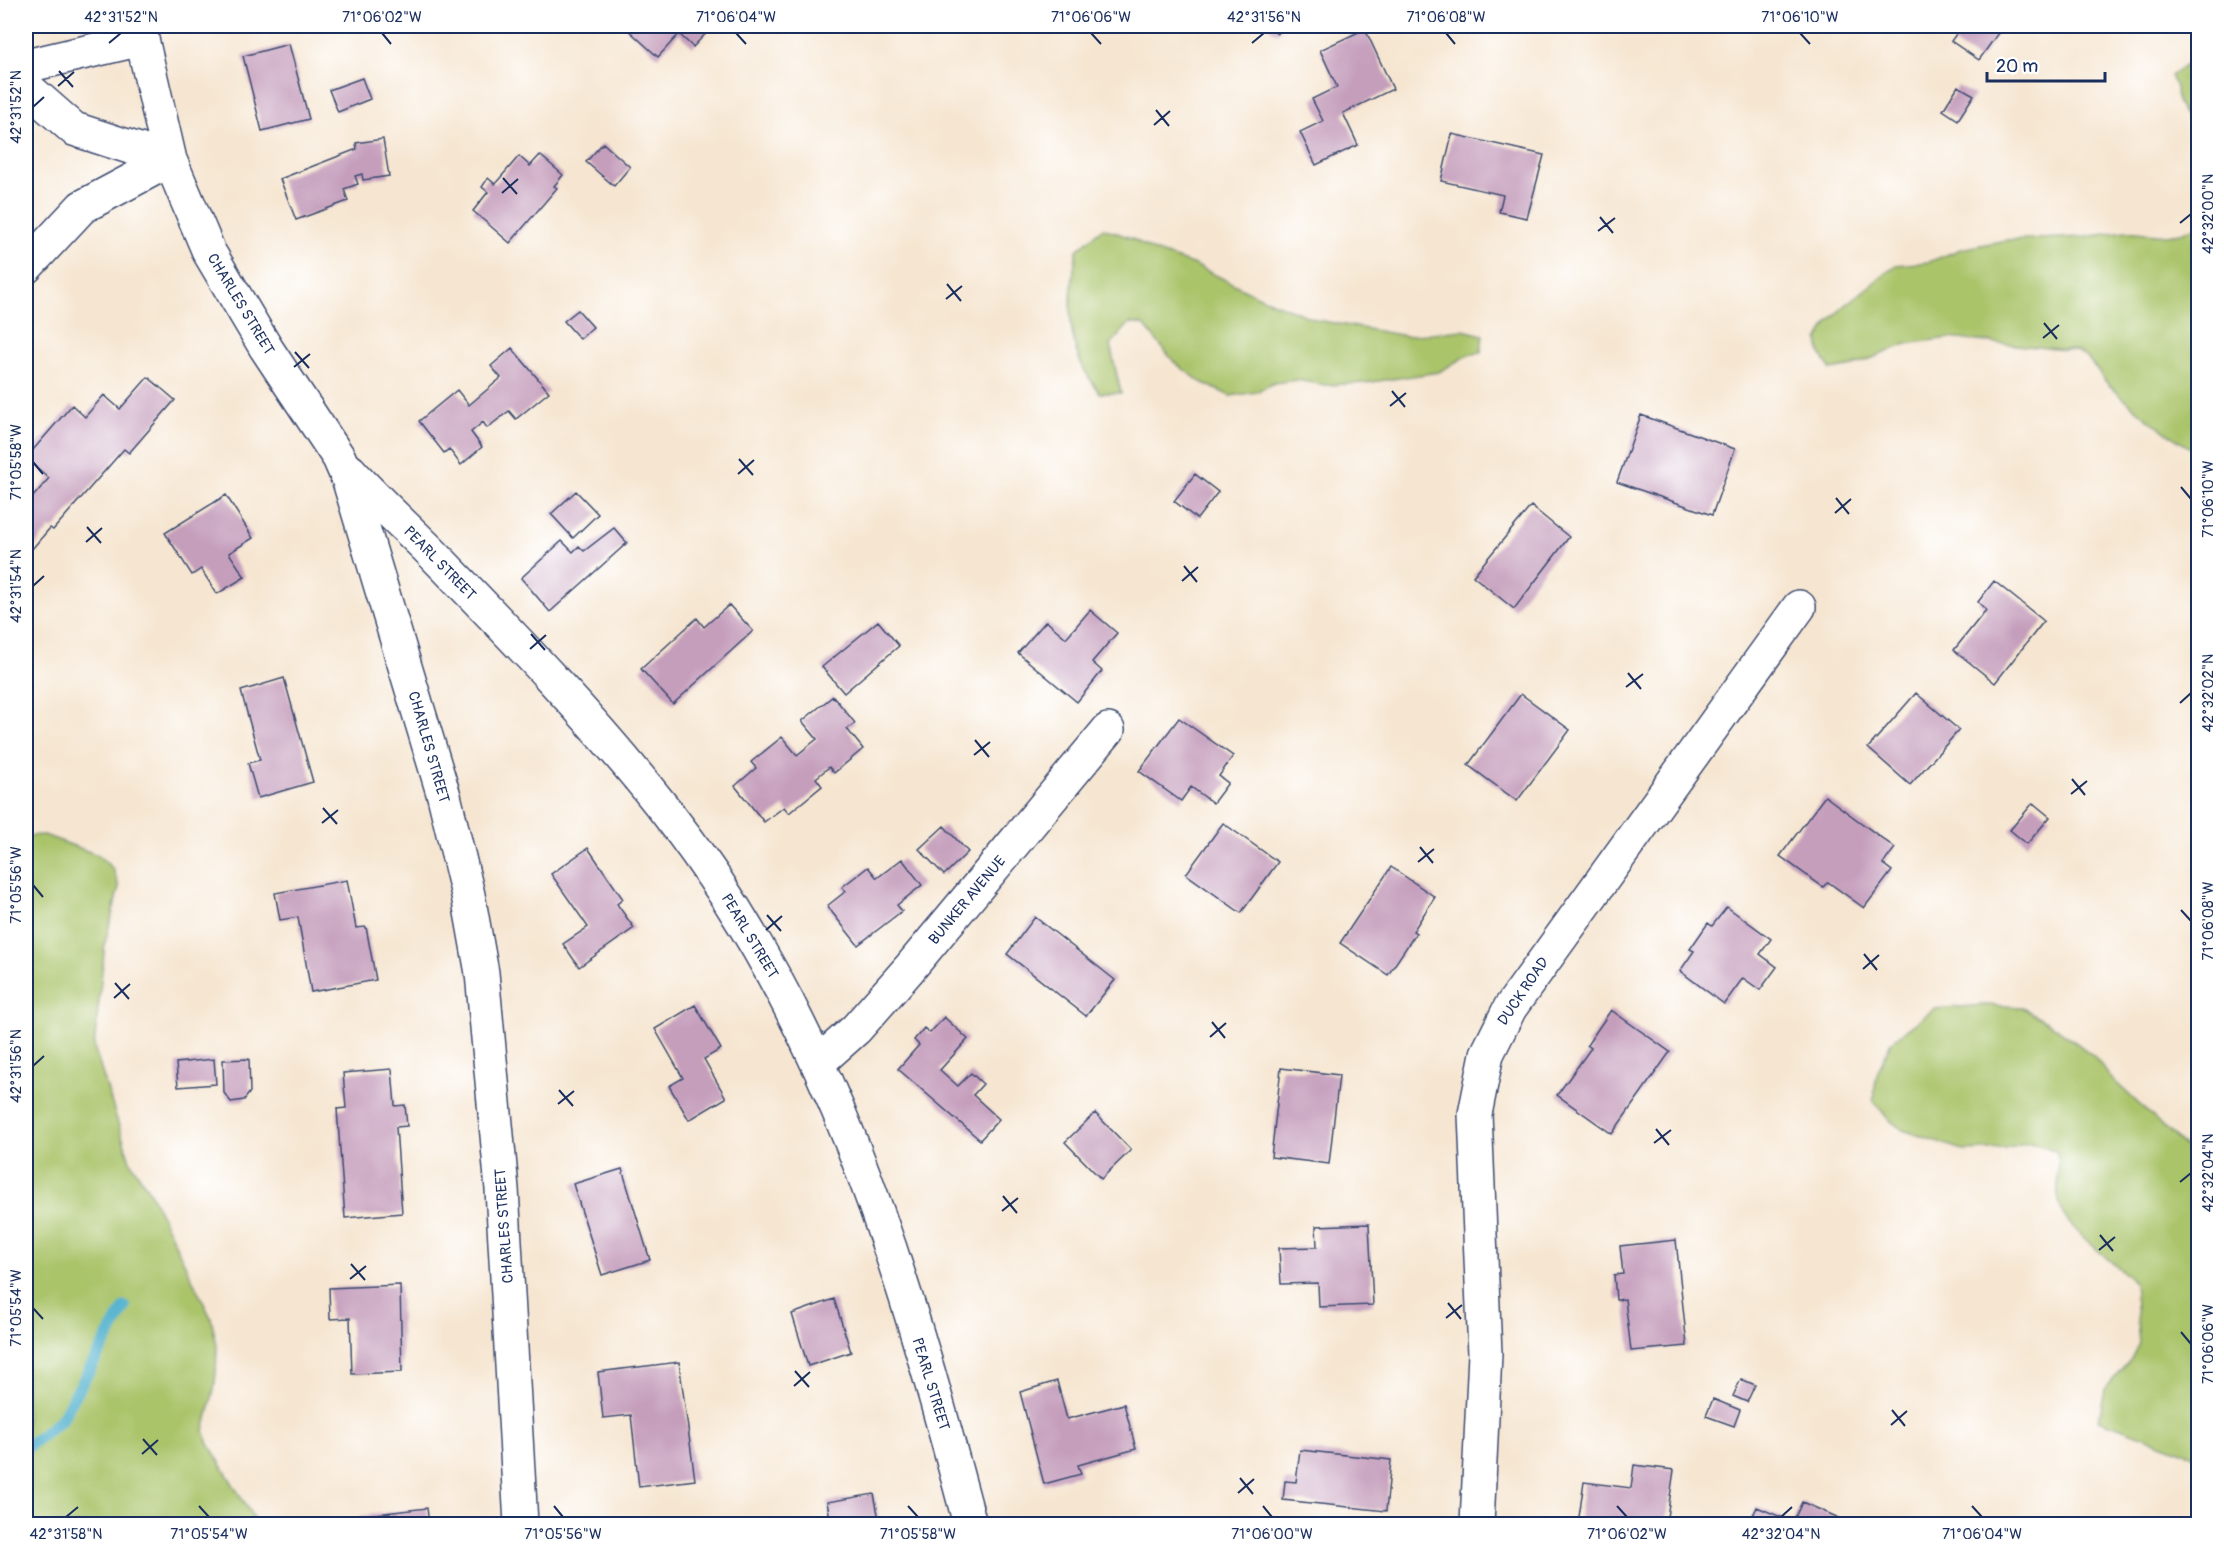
<svg xmlns="http://www.w3.org/2000/svg" width="2224" height="1550" font-family="Pangolin,sans-serif">
	<style>
		.green { fill: #aac46a; stroke: #627a64; stroke-width: 1.5 }
		.lines { fill: none; stroke-linecap: round; stroke-linejoin: round }
		.stream { stroke: #4fb0cd; stroke-width: 12 }
		.building { fill: #c59ebc }
		.minor-casing { stroke: #3c4a6f; stroke-width: 36 }
		.minor { stroke: #fff; stroke-width: 33 }
		.ticks { fill: none; stroke: #1b2f5e; stroke-width: 2 }
		.labels { text-anchor: middle; stroke-width: 4.5; stroke-linejoin: round; paint-order: stroke }
		.street-label { font-size: 15px; fill: #1b2f5e; stroke: #fff }
		.neatline { fill: none; stroke: #1b2f5e; stroke-width: 2 }
		.ticks-label { font-size: 15px; text-anchor: middle; fill: #1b2f5e }
	</style>
	<rect width="100%" height="100%" fill="#fff"/>
	<filter id="ink" filterUnits="userSpaceOnUse"><feTurbulence type="fractalNoise" baseFrequency=".0167" numOctaves="2"/><feDisplacementMap in="SourceGraphic" scale="12" xChannelSelector="R" yChannelSelector="G"/><feConvolveMatrix kernelMatrix="1 2 1 2 8 2 1 2 1" color-interpolation-filters="sRGB"/></filter>
	<filter id="wash" filterUnits="userSpaceOnUse"><feTurbulence type="fractalNoise" baseFrequency=".008" numOctaves="4" result="noise"/><feDisplacementMap in="SourceGraphic" scale="24" xChannelSelector="R" yChannelSelector="G"/><feGaussianBlur stdDeviation="1.35" result="paint"/><feColorMatrix in="noise" values="0 0 0 0 0 0 0 0 0 0 0 0 0 0 0 0 0 1.4 0 .05"/><feComposite in="paint" operator="in"/></filter>
	<g filter="url(#wash)">
		<rect width="100%" height="100%" fill="#f6e6d1"/>
		<path class="green" d="M2188 64H2198V136L2177 102 2176 87 2170 76Z
			M2198 226V452C2167 436 2137 411 2111 387 2097 375 2094 358 2075 351L1948 338 1906 344 1853 366 1831 370 1820 353 1818 340 1828 323 1841 309 1896 265 1929 262 1961 249 2006 240 2085 237 2126 231 2167 235 2181 233Z
			M1103 228 1131 238 1154 251 1195 265 1262 298 1317 320 1406 336 1463 330 1483 335 1481 352 1468 355 1439 372 1365 383 1325 385 1296 380 1274 383 1256 392 1230 396 1201 382 1174 362 1144 325 1130 323 1110 345 1121 393H1100C1093 383 1084 372 1080 361 1065 326 1071 286 1077 250Z
			M44 835 98 855 113 869 119 887 105 943 94 1047 130 1161 151 1194 211 1318 217 1346 216 1373 214 1390 204 1431 210 1446 257 1524H26V836Z
			M1985 1005 2021 1007 2048 1022 2094 1056 2110 1077 2198 1159V1457L2099 1420 2105 1389 2131 1359 2139 1343 2134 1282C2118 1266 2069 1229 2062 1212 2055 1194 2059 1171 2057 1152L2044 1146 2029 1143 2004 1149 1965 1151 1903 1130 1888 1119 1873 1100 1877 1074 1891 1042 1934 1009Z"/>
		<g class="lines">
			<path class="stream" d="M26 1448 61 1420 125 1307"/>
		</g>
		<g id="blocks">
			<path class="building" d="M624 26H711L712 27 693 47 679 34 658 57Z
				M1267 26H1283L1277 34Z
				M1962 26H2003L1979 60 1951 41Z
				M1365 29 1393 89 1343 113 1358 145 1316 165 1300 132 1323 121 1312 99 1337 87 1320 50Z
				M289 44 309 119 262 131 243 56Z
				M362 78 370 99 338 112 329 90Z
				M1958 86 1974 95 1958 120 1943 110Z
				M1452 134 1544 155 1527 218 1499 212 1503 195 1441 181Z
				M383 139 389 176 363 180 362 174 355 176 358 184 344 189 348 201 296 220 280 179 357 149 356 143Z
				M603 143 630 167 614 186 586 162Z
				M540 155 563 175 554 186 557 188 510 243 473 211 488 192 482 187 488 178 495 184 519 156 530 166Z
				M578 310 593 327 580 339 564 321Z
				M512 348 549 392 516 419 509 411 487 428 483 422 471 432 482 447 461 465 449 449 444 453 419 421 457 390 469 405 501 378 491 366Z
				M148 377 175 400 129 453 124 449 53 530 50 528 32 549 26 544V505L49 478 26 458 72 405 85 417 104 395 120 409Z
				M1641 415 1735 449 1712 515 1617 482Z
				M1195 474 1218 492 1197 519 1174 501Z
				M576 491 598 514 573 538 551 514Z
				M226 495 253 538 229 553 245 577 217 594 201 569 192 575 165 533Z
				M1531 506 1569 537 1514 609 1473 576Z
				M614 528 627 543 550 612 521 578 562 541 573 552 579 546 584 551Z
				M1994 581 2044 621 1995 683 1954 650 1986 610 1978 602Z
				M729 605 753 631 673 704 641 669 697 618 704 627Z
				M1090 610 1117 633 1092 662 1102 671 1077 702 1018 653 1046 621 1066 638Z
				M878 621 899 646 844 693 822 667Z
				M284 678 313 782 258 798 248 763 260 760 241 691Z
				M1916 693 1959 730 1910 785 1868 748Z
				M1521 694 1570 730 1517 801 1468 765Z
				M833 696 855 723 847 729 863 749 834 773 829 767 816 778 822 786 789 813 784 807 764 822 735 786 756 768 751 762 782 737 797 755 817 739 802 721Z
				M1179 718 1233 756 1219 776 1228 783 1213 803 1191 787 1181 801 1139 771Z
				M1825 796 1895 848 1883 864 1892 871 1864 908 1828 882 1823 887 1780 856Z
				M2033 803 2050 817 2027 844 2010 830Z
				M1223 823 1278 862 1241 913 1186 874Z
				M944 826 968 852 944 875 919 849Z
				M588 848 623 899 617 904 634 928 579 967 563 944 588 927 551 874Z
				M902 859 922 885 897 905 902 911 858 945 827 906 846 891 842 887 868 867 877 878Z
				M1391 867 1435 897 1413 931 1416 933 1388 975 1340 943Z
				M347 880 356 928 366 927 376 980 311 992 298 917 280 920 275 893Z
				M1727 907 1771 939 1760 954 1777 967 1760 990 1743 978 1724 1004 1680 971 1694 951 1690 949 1708 923 1712 926Z
				M1035 917 1115 980 1086 1016 1007 954Z
				M695 1005 721 1049 704 1059 726 1098 689 1120 669 1086 683 1078 655 1029Z
				M1611 1010 1670 1052 1612 1134 1557 1095 1591 1048 1587 1045Z
				M944 1017 968 1039 940 1070 958 1086 971 1073 983 1084 973 1095 999 1119 980 1140 898 1069 919 1045 914 1040 924 1028 930 1033Z
				M214 1059 216 1084 178 1087 176 1063Z
				M249 1059 250 1092 244 1100 231 1102 224 1093 223 1060Z
				M1281 1068 1339 1075 1329 1164 1271 1157Z
				M392 1069 395 1106 405 1105 407 1126 396 1127 402 1213 345 1218 337 1109 346 1108 343 1073Z
				M1095 1113 1131 1150 1101 1179 1065 1142Z
				M622 1169 650 1260 602 1275 573 1184Z
				M1369 1224 1373 1305 1319 1307 1318 1283 1281 1284 1279 1248 1317 1247 1316 1226Z
				M1676 1240 1687 1346 1631 1351 1625 1299 1616 1300 1614 1275 1623 1274 1620 1246Z
				M400 1285 402 1372 352 1374 350 1318 330 1319 329 1288Z
				M834 1299 851 1352 808 1366 792 1314Z
				M679 1362 695 1480 639 1487 631 1415 603 1418 598 1372Z
				M1741 1379 1755 1385 1747 1402 1733 1396Z
				M1057 1381 1067 1419 1124 1404 1136 1449 1078 1465 1081 1474 1044 1484 1020 1392Z
				M1713 1399 1740 1410 1734 1426 1706 1416Z
				M1300 1450 1391 1460 1386 1511 1283 1500 1285 1481 1296 1482Z
				M1634 1465 1674 1470 1666 1524H1578L1584 1482 1631 1488Z
				M874 1494 880 1524H831L827 1502Z
				M1802 1502 1853 1524H1749L1757 1507 1793 1522Z
				M427 1508 429 1524H360L359 1516Z"/>
		</g>
	</g>
	<g filter="url(#ink)">
		<use href="#blocks" fill-opacity="0" stroke="#3c4a6f" stroke-width="1.5"/>
		<g class="lines">
			<g class="minor-casing">
				<path id="minor" d="M139 26 170 160 209 252 266 348 339 458 349 481 444 796 468 895 482 973 502 1189 521 1524
					M26 66 142 39
					M26 87 74 129 170 160
					M26 267 82 207 170 160
					M350 471C375 499 403 524 430 551 511 634 593 719 665 810 831 1021 903 1270 970 1524
					M819 1062 856 1029 909 969 1108 730
					M1477 1524 1485 1354 1475 1114 1487 1054 1510 1008 1799 607"/>
			</g>
			<use href="#minor" class="minor"/>
		</g>
	</g>
	<path class="ticks" d="M382 33 391 44M736 33 746 44M1091 33 1101 44M1446 33 1455 44M1800 33 1810 44M109 43 121 33M1252 43 1264 33M59 71 73 87M58 86 74 72M33 107 44 97M1156 110 1169 126M1154 125 1170 111M503 178 517 194M502 193 518 179M1600 217 1613 233M2180 223 2191 214M1598 231 1615 218M947 284 961 301M946 299 962 286M2044 323 2057 339M2043 338 2059 325M295 352 309 368M294 367 310 354M1392 391 1405 407M1390 406 1406 393M739 459 753 475M33 462 43 474M738 474 754 460M2181 487 2191 499M1836 498 1849 514M1835 513 1851 499M87 527 101 543M86 542 102 528M1184 566 1197 582M1182 581 1198 567M33 586 44 576M531 634 545 650M530 649 546 635M1628 673 1641 689M1626 687 1643 674M2180 703 2191 693M975 740 989 757M974 755 990 742M2072 779 2085 795M2071 794 2087 781M323 808 337 824M322 823 338 810M1420 847 1433 863M1418 862 1434 849M33 885 43 897M2181 910 2191 921M767 915 781 931M766 930 782 916M1864 954 1877 970M1863 969 1879 955M115 983 129 999M114 998 130 984M1212 1022 1225 1038M1210 1037 1226 1023M33 1066 44 1056M559 1090 573 1106M558 1104 574 1091M1656 1129 1669 1145M1654 1143 1671 1130M2180 1182 2191 1173M1003 1196 1017 1213M1002 1211 1018 1198M2100 1235 2113 1251M2099 1250 2115 1237M351 1264 365 1280M350 1279 366 1266M1448 1303 1461 1319M33 1308 43 1319M1446 1318 1462 1305M2181 1332 2191 1344M795 1371 809 1387M794 1386 810 1372M1892 1410 1905 1426M1891 1425 1907 1411M143 1439 157 1455M142 1454 158 1440M1240 1478 1253 1494M1238 1493 1254 1479M199 1506 209 1517M554 1506 563 1517M908 1506 918 1517M1263 1506 1272 1517M1617 1506 1627 1517M1972 1506 1982 1517M66 1517 78 1507M1781 1517 1792 1507"/>
	<g class="labels">
		<g class="street-label">
			<text transform="translate(241 304) rotate(59)" y="5">CHARLES STREET</text>
			<text transform="translate(440 563) rotate(46)" y="5">PEARL STREET</text>
			<text transform="translate(429 747) rotate(74)" y="5">CHARLES STREET</text>
			<text transform="translate(967 900) rotate(-50)" y="5">BUNKER AVENUE</text>
			<text transform="translate(750 936) rotate(59)" y="5">PEARL STREET</text>
			<text transform="translate(1523 991) rotate(-56)" y="5">DUCK ROAD</text>
			<text transform="translate(504 1226) rotate(-94)" y="5">CHARLES STREET</text>
			<text transform="translate(931 1384) rotate(73)" y="5">PEARL STREET</text>
		</g>
	</g>
	<rect width="2224" height="1550" fill="none" stroke="#fff" stroke-width="66"/>
	<path d="M1987 72v9h118v-9" fill="none" stroke="#1b2f5e" stroke-width="3"/>
	<text x="1996" y="72" font-size="18" fill="#1b2f5e" stroke="#ffffff" stroke-width="4.5" paint-order="stroke">20 m</text>
	<rect x="33" y="33" width="2158" height="1484" class="neatline"/>
	<g class="ticks-label">
		<text x="121" y="22">42°31'52"N</text>
		<text x="382" y="22">71°06'02"W</text>
		<text x="736" y="22">71°06'04"W</text>
		<text x="1091" y="22">71°06'06"W</text>
		<text x="1264" y="22">42°31'56"N</text>
		<text x="1446" y="22">71°06'08"W</text>
		<text x="1800" y="22">71°06'10"W</text>
		<text transform="translate(16 107) rotate(-90)" y="5">42°31'52"N</text>
		<text transform="translate(2208 214) rotate(-90)" y="5">42°32'00"N</text>
		<text transform="translate(16 462) rotate(-90)" y="5">71°05'58"W</text>
		<text transform="translate(2208 499) rotate(-90)" y="5">71°06'10"W</text>
		<text transform="translate(16 586) rotate(-90)" y="5">42°31'54"N</text>
		<text transform="translate(2208 693) rotate(-90)" y="5">42°32'02"N</text>
		<text transform="translate(16 885) rotate(-90)" y="5">71°05'56"W</text>
		<text transform="translate(2208 921) rotate(-90)" y="5">71°06'08"W</text>
		<text transform="translate(16 1066) rotate(-90)" y="5">42°31'56"N</text>
		<text transform="translate(2208 1173) rotate(-90)" y="5">42°32'04"N</text>
		<text transform="translate(16 1308) rotate(-90)" y="5">71°05'54"W</text>
		<text transform="translate(2208 1344) rotate(-90)" y="5">71°06'06"W</text>
		<text x="66" y="1539">42°31'58"N</text>
		<text x="209" y="1539">71°05'54"W</text>
		<text x="563" y="1539">71°05'56"W</text>
		<text x="918" y="1539">71°05'58"W</text>
		<text x="1272" y="1539">71°06'00"W</text>
		<text x="1627" y="1539">71°06'02"W</text>
		<text x="1781" y="1539">42°32'04"N</text>
		<text x="1982" y="1539">71°06'04"W</text>
	</g>
</svg>
